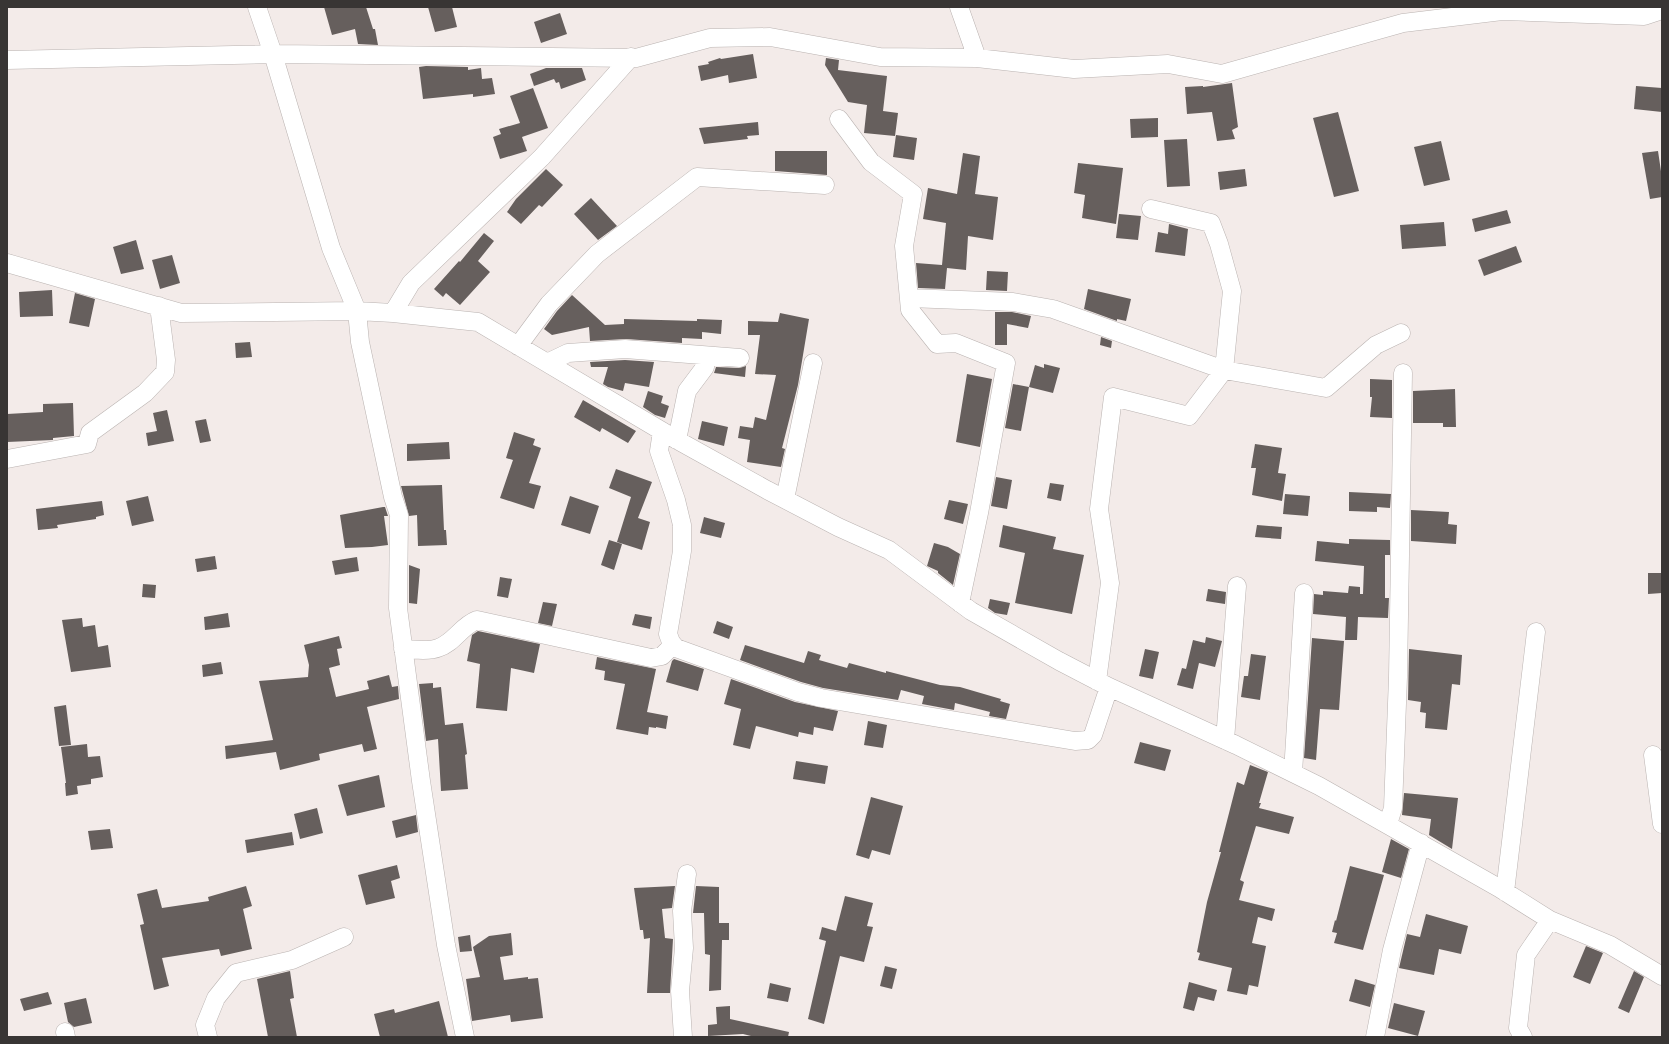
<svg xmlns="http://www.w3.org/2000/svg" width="1669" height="1044" font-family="'Work Sans',sans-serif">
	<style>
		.building { fill: #665f5d }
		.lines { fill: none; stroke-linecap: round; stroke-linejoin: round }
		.minor-casing { stroke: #bab3b1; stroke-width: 19 }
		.minor { stroke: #fff; stroke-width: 18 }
	</style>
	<rect width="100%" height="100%" fill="#f3ebe9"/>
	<path class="building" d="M324 7H366L373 29H375L378 45 358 44 355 29 332 35Z
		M428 7H452L457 27 435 32Z
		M560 13 567 34 541 43 534 22Z
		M753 54 757 78 729 83 728 75 701 81 698 66 709 64 708 62 720 58 721 59Z
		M826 58 839 60 838 70 887 76 883 111 898 113 895 136 864 133 867 105 848 102 825 65Z
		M426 66 468 67V70L481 68 482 79 492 78 495 94 473 97V94L423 99 419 67Z
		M546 68H582L586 80 561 89 559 82 556 83 554 79 534 86 530 74Z
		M1232 83 1238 127 1232 130 1235 139 1217 141 1212 112 1187 114 1185 87 1203 86V87Z
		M1636 86 1662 88V112L1634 109Z
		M533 88 548 128 522 137 527 151 500 159 493 137 501 134 499 129 520 123 510 96Z
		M1338 112 1359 191 1334 197 1313 118Z
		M1158 118V137L1131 138 1130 119Z
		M758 122 759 135 747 136 748 139 704 144 699 128Z
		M896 135 917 138 914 160 893 157Z
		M1187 139 1190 186 1167 187 1164 140Z
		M1441 141 1450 180 1424 186 1414 147Z
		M775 151H827V175L775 171Z
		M1658 151 1662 178V197L1650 199 1642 153Z
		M963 153 980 156 975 194 998 197 993 240 968 236 966 270 947 268 945 289 918 288 916 263 942 265 946 223 923 219 928 188 957 194Z
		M1078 163 1123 168 1116 224 1082 218 1085 195 1074 193Z
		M546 169 563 185 542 207 539 205 521 224 507 212 516 199Z
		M1245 169 1247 186 1220 190 1218 172Z
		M591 198 617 226 598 240 574 214Z
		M1507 210 1511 223 1475 232 1472 219Z
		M1119 214 1141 216 1138 240 1116 238Z
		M1444 222 1446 246 1402 249 1400 225Z
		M1169 224 1188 229 1185 256 1155 252 1158 232 1168 234Z
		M484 233 494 241 478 261 490 272 460 305 446 293 443 297 434 289 459 261 460 262Z
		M136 240 144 269 121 274 113 247Z
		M1516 246 1522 262 1484 276 1478 260Z
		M172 255 180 283 160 289 152 260Z
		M987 271 1008 272 1007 291 986 290Z
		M1088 289 1131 299 1126 321 1117 319V321L1084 309Z
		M52 290 53 316 20 317 19 292Z
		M75 293 95 299 89 327 69 323Z
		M572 295 605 325 624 324V319L697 321V319L722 320 721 334 702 332V339L682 338V343L626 339 590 341 589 327 552 335 544 329 557 311Z
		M995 312H1012L1031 316 1028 328 1007 324V345H995Z
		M780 313 809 319 798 385 782 448 785 449 781 467 747 462 750 440 738 438 740 426 753 428 755 417 766 420 776 375 755 374 760 335H748V321L778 322Z
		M1101 337 1112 341 1111 348 1100 345Z
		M250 342 252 357 236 358 235 343Z
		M625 360 654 362 649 387 625 383 623 391 608 387 603 384 608 367H591L590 362Z
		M1044 364 1060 368 1053 393 1029 387 1035 365 1044 368Z
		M746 366 745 377 714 373 716 367 739 368Z
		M967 374 992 379 980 447 956 442Z
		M1370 379 1392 380V418L1370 417 1372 397H1370Z
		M1013 384 1029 387 1021 431 1005 428Z
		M1455 389 1456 427H1443V423H1413V391Z
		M648 391 663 396 661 403 669 406 665 418 655 415 643 407Z
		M583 400 636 431 628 443 602 428 600 432 574 417Z
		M73 403 74 436 53 438V440L7 442V414L43 412V404Z
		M167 410 174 441 148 446 146 433 157 431 153 413Z
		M206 419 211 441 200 443 195 421Z
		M702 421 728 427 724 446 698 439Z
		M514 432 535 439 533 445 541 448 529 483 541 486 534 509 500 498 513 460 506 458Z
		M449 442 450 459 407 461V444Z
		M1255 444 1282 448 1278 473 1286 474 1282 501 1252 495 1256 468H1251Z
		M616 469 652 482 638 518 650 522 642 550 617 542 631 497 609 488Z
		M996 477 1012 480 1007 509 991 506Z
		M1050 483 1064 485 1061 501 1047 498Z
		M442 485 444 530H446L447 545 418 546 417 515 409 516 401 486Z
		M1349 492 1391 494 1390 508 1377 507V512L1349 511Z
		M1285 494 1310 496 1308 516 1283 514Z
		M148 496 154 521 132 526 126 501Z
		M570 496 599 506 590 534 561 525Z
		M949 500 968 504 963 524 944 519Z
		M102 501 104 515 96 517V519L57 525 58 528 38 530 36 509Z
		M383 507H385L388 516H384L388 545 372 547 345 548 340 515Z
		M1411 510 1449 512 1448 524 1457 525 1456 544 1411 541Z
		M704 517 725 523 721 538 700 533Z
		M1003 525 1056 537 1053 549 1084 555 1072 614 1015 603 1025 553 999 547Z
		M1257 525 1282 527 1281 539 1255 537Z
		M1349 539 1390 540V555H1385V598H1389L1388 618 1358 617 1357 640H1345L1346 617 1313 614 1314 594 1323 595V591L1348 593 1349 586 1360 587V594H1363L1364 566 1315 561 1317 541 1349 544Z
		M609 540 622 544 614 570 601 565Z
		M934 543 948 547 960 554 953 585 938 573V571L927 566Z
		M215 556 217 569 197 572 195 559Z
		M357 557 359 571 335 575 332 561Z
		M409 565 420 569 417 604 409 603Z
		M1648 573H1662V593L1648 594Z
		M500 577 512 579 508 598 497 596Z
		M143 584 156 585 155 598 142 597Z
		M1208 589 1226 592 1225 604 1206 601Z
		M990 599 1010 603 1007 615 995 613 988 608Z
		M543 602 557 604 552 626 538 623Z
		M228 613 230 627 205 630 204 617Z
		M635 614 652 617 650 629 632 625Z
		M82 618 83 627 95 625 98 647 108 645 111 667 71 672 62 620Z
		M717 621 733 627 729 639 713 633Z
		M478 631 540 644 534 673 511 668 507 711 476 708 480 664 467 661 472 635Z
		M339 636 342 648 337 649 340 665 329 668 336 697 369 689 367 681 389 675 392 687 398 686 399 699 367 707 377 749 364 752 362 744 319 754 320 760 280 770 276 752 226 759 225 746 273 740 259 681 308 677 309 665 304 645Z
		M1206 637 1222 641 1215 667 1199 663 1193 689 1177 685 1182 668 1186 669 1193 640 1205 643Z
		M1312 638 1344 641 1339 710 1320 709 1316 760 1304 758Z
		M745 645 804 663 808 651 821 655 819 660 847 668 849 663 886 673V671L940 685 960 687 1001 699 1000 701 1010 704 1006 719 989 716 990 712 955 703 954 710 922 704 924 696 901 690 898 700 823 688 801 682 740 660Z
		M1145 649 1159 652 1153 679 1139 676Z
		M1409 649 1462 655 1460 685 1452 684 1447 730 1425 728 1426 713 1420 712 1421 702 1408 700Z
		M1251 654 1266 656 1260 700 1241 697 1244 676H1248Z
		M597 657 656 669 647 712 668 716 666 729 656 727V728L649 727 648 735 616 729 625 684 604 680 605 671 595 669Z
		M674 659 704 669 698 691 666 682 672 661Z
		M221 662 223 674 203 677 202 665Z
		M731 679 795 702 838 711 833 731 814 727 813 735 799 732 798 737 756 726 750 749 733 745 741 709 724 704Z
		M433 683V688L441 687 445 725 463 723 467 754 465 755 468 789 441 791 438 739 426 741 419 684Z
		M66 705 71 745 59 746 54 707Z
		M868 721 887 725 883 748 864 745Z
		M1140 742 1171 750 1165 771 1134 763Z
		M87 744 88 757 100 756 103 777 91 779V784L77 786 78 794 66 796 65 783H66L61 747Z
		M796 761 828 766 825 784 793 779Z
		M1250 765 1268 772 1259 803H1261L1259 808 1294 817 1289 834 1256 826 1240 880 1244 882 1239 900 1275 909 1272 921 1258 917 1252 943 1266 946 1258 987 1249 985 1247 995 1227 991 1232 968 1198 960 1200 953 1197 952 1207 902 1221 852H1219L1237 782 1244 785Z
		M379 775 385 807 347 816 338 785Z
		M1404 793 1458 798 1452 849 1429 835 1431 819 1402 815Z
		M871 797 903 806 890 855 872 850 869 859 856 855Z
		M317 808 323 833 300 839 294 814Z
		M416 815 418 832 396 838 392 821Z
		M110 829 113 848 91 850 88 831Z
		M292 832 294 845 247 853 245 840Z
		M1391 839 1409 849 1401 878 1382 872Z
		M397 865 400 878 391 881 395 898 366 905 358 875Z
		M1350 866 1384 875 1363 950 1334 943 1337 933 1332 932 1335 920 1336 921Z
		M246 886 252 906 243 909 252 949 221 956 219 949 162 958 169 986 154 990 140 925 144 924 137 894 157 889 162 908 209 901 208 897Z
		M675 886 672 908 662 909 665 938 673 939 670 993H647L650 938 644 939 643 930H640L634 888Z
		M696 886 719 887V923H729V940H722L721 990 709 991 710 955 705 954 704 913H693Z
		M845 896 873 903 867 926 873 927 864 962 840 956 824 1024 808 1019 826 941 819 939 822 927 836 931Z
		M1426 914 1468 926 1461 954 1439 949 1434 975 1399 968 1407 934 1420 937Z
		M511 933 513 955 500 957 504 980 528 977V979L538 978 543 1018 511 1022 510 1015 472 1021 466 979 480 977 473 947 489 936Z
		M470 935 472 951 460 952 458 937Z
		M1586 946 1603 953 1590 984 1573 977Z
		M885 966 897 969 892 989 880 986Z
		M290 971 294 998 290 999 297 1037H268L257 979Z
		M1634 971 1644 977 1629 1013 1618 1008Z
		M1355 979 1375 985 1370 1007 1349 1001Z
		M1189 982 1217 990 1214 1001 1198 997 1194 1011 1183 1008Z
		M770 983 791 988 788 1002 767 998Z
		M48 992 52 1004 24 1011 20 999Z
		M86 998 92 1023 74 1027 68 1022 64 1003Z
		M439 1001 448 1037H380L374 1014 394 1009 395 1013Z
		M1394 1003 1425 1011 1418 1036 1388 1028Z
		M730 1006V1019L789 1032 788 1037H755L743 1034 708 1036V1025L717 1024 716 1007Z"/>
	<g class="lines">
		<g class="minor-casing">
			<path id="minor" d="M257 7 273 54 331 248 357 311 360 342 393 497 399 515 398 608 421 781 446 945 465 1037
				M959 7 977 58
				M7 60 273 54 636 58 710 38 770 37 880 57 977 58 1074 69 1168 64 1222 74 1403 23 1502 11 1644 16 1662 10
				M839 119 871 162 913 194 904 246 910 310 937 344 956 343 1006 363 979 513 960 603
				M7 263 181 313 357 311 393 313 478 322 677 440 767 490 838 527 889 550 971 611 1059 661 1109 687 1236 745 1319 786 1499 888 1550 920 1610 945 1662 976
				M909 298 1013 302 1053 309 1224 370 1326 388 1376 345 1401 333
				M393 313 411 283 542 157 631 57
				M518 346 549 304 597 254 697 177 825 185
				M547 363 568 353 625 349 740 358
				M662 431 659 451 676 500 682 525V551L668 634 671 642 676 648 798 692 821 698 1075 741 1088 740 1093 735 1109 687
				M677 440 687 391 705 367 706 356
				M7 459 87 444 90 433 145 393 165 372 166 360 159 306
				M785 499 813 363
				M403 649C414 649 428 652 438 648 454 643 461 626 477 620L651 658 662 656 673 645
				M1097 681 1110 583 1099 509 1113 397 1189 416 1224 370 1232 291 1219 244 1211 223 1151 209
				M1225 740 1237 586
				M1653 755 1662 824
				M1293 773 1304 593
				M1388 824 1393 808 1398 677 1403 373
				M1505 892 1536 632
				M65 1032 66 1037
				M208 1037 205 1025 216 998 236 973 292 960 344 937
				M683 1037 680 991 684 948 682 911 687 874
				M1375 1037 1392 950 1421 843
				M1523 1037 1518 1028 1526 955 1550 920"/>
		</g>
		<use href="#minor" class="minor"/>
	</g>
	<rect width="1669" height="1044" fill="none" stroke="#383534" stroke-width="16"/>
</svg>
